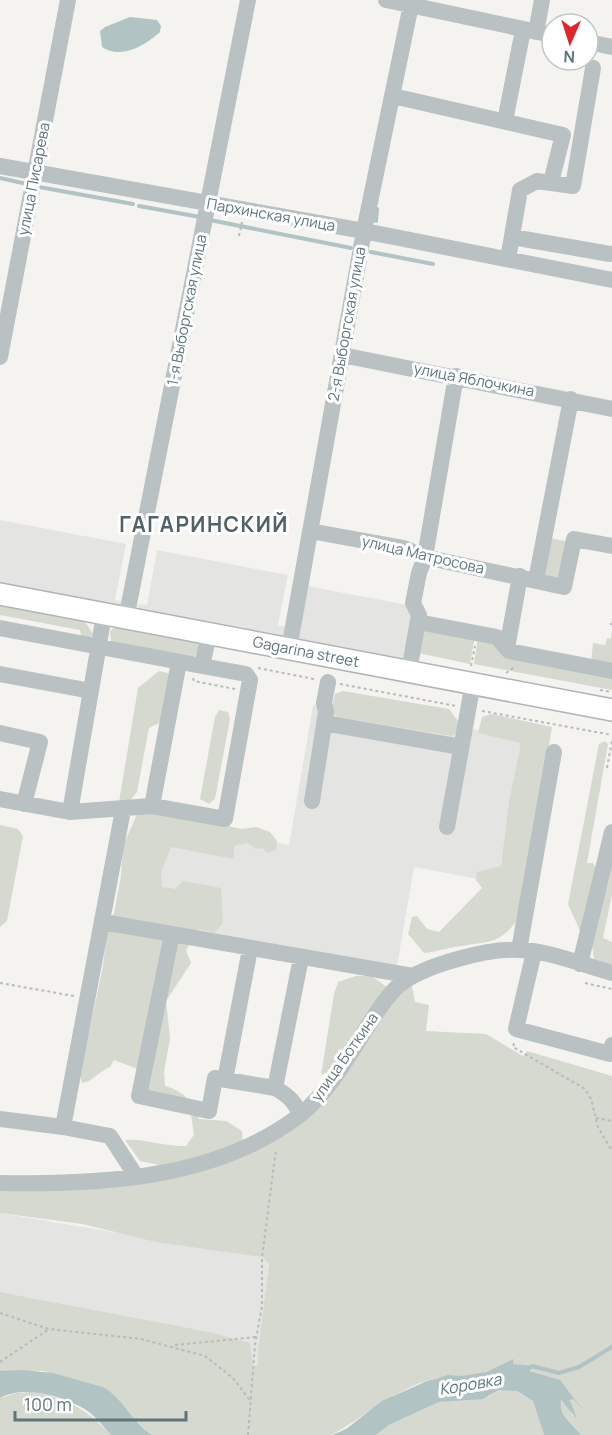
<svg xmlns="http://www.w3.org/2000/svg" width="612" height="1435" font-family="Manrope,sans-serif">
	<style>
		.built { fill: #e4e5e3 }
		.green { fill: #d5d9cf }
		.water { fill: #b1c3c3 }
		.lines { fill: none; stroke-linecap: round; stroke-linejoin: round }
		.stream { stroke: #b1c3c3; stroke-width: 4 }
		.major-casing { stroke: #aeb5b7; stroke-width: 24 }
		.path { stroke: #b7bbbc; stroke-width: 2; stroke-dasharray: 3 3; stroke-linecap: butt }
		.minor { stroke: #bac1c2; stroke-width: 16 }
		.major { stroke: #fff; stroke-width: 21 }
		.labels { text-anchor: middle; stroke-width: 6; stroke-linejoin: round; paint-order: stroke }
		.street-label { font-size: 15px; fill: #5f777a; stroke: #fff }
		.water-label { font-size: 16px; font-style: italic; fill: #5a7877; stroke: #fff }
		.district-label { font-size: 21px; font-weight: bold; letter-spacing: 1.5px; fill: #516266; stroke: #fff }
	</style>
	<rect width="100%" height="100%" fill="#f4f3f0"/>
	<path class="built" d="M0 520 126 544 115 600 124 602 119 607 0 588Z
		M157 550 288 575 278 625 288 627 282 638 264 637 243 627 207 621H181L140 612 137 604 147 605Z
		M307 586 413 606 404 662 301 642 299 640Z
		M319 702 535 740 510 885 414 867 397 966 124 917 143 818 289 845 313 706Z
		M0 1213 262 1257 269 1263 258 1349 259 1365 253 1366 249 1343 210 1332 0 1292Z"/>
	<path class="green" d="M550 538 570 542 563 577 542 578Z
		M0 601 84 620 93 634 90 638 81 636 80 630 0 615Z
		M117 626 196 640C201 646 198 653 193 658L111 642 110 631Z
		M424 626 475 636 470 664 418 653Z
		M612 629V667L591 663 593 643 605 645 607 638 611 639Z
		M478 637 612 674V690L474 664Z
		M159 671 172 674 168 719 149 728 137 792 128 803 119 802 138 688Z
		M343 691 449 709 458 721V732L452 736 337 717 331 712 335 694Z
		M219 710 228 712 230 719 215 799 209 804 200 799 215 717Z
		M491 714 552 727 520 916C501 944 491 941 462 946 449 947 437 952 424 953L408 934 412 917 417 916 427 929 439 932 482 888 476 880 477 872 501 866 509 802 521 743 478 733 482 717Z
		M605 741 608 744 587 863H593L599 873 612 849V895L603 938 612 942V965L594 960 592 944 581 933 568 904 599 744Z
		M158 811 242 829 256 827 270 832 277 841 276 850 267 853 263 848 256 849 247 843 234 846V859L171 847 161 872 162 887 175 889 183 881 221 888 223 923 214 933 199 929 186 950 191 963 166 1001 170 1038 164 1072 165 1086C185 1092 191 1100 199 1119L226 1121 242 1131 243 1142 222 1151 164 1166 140 1161 125 1140C143 1138 165 1147 186 1146L194 1135 191 1114 145 1102 138 1069 114 1060 110 1067C99 1071 94 1081 82 1083L80 1075 103 966 108 922 114 913 121 876 123 846 137 814Z
		M0 825 18 829 23 836 7 921 0 927Z
		M356 976H371L387 987 332 1071 321 1075 334 994 338 982Z
		M411 982 415 1002 429 1005 426 1031 486 1034 523 1056 527 1051 612 1076V1435H581C573 1423 559 1416 560 1400L571 1410 573 1417 574 1413 570 1399H573L583 1412C564 1383 561 1383 528 1371L536 1367 513 1364 514 1360C502 1367 475 1377 461 1376 449 1376 440 1376 429 1380 389 1393 366 1416 331 1435H152C132 1423 123 1397 103 1387L43 1371H0V1292L210 1332 250 1343 253 1366 258 1365V1349L269 1264 262 1257 156 1242 82 1224 0 1213V1188L137 1184 281 1135 398 993Z
		M513 1389 533 1401 544 1435H376L389 1425 439 1402 488 1397 499 1390Z
		M30 1392C65 1396 88 1410 111 1435H0V1398L16 1393Z"/>
	<path class="water" d="M130 17 157 20 161 26 160 32C146 45 121 60 102 47L100 31 105 27Z
		M514 1359 513 1364 536 1366 529 1371 560 1380 585 1413 573 1399 570 1400 577 1419 561 1400C558 1416 574 1424 581 1435H544L533 1401 517 1391 499 1390 483 1399 439 1402 389 1425 376 1435H332L346 1429 382 1401 427 1381 448 1375 462 1376 486 1372Z
		M22 1370 53 1373 103 1387C123 1397 132 1423 152 1435H111C102 1425 93 1413 81 1407 59 1395 23 1385 0 1398V1371Z"/>
	<g class="lines">
		<path class="stream" d="M0 178 27 184
			M39 187 133 204
			M139 206 200 217
			M210 220 351 248
			M376 221 377 209
			M371 252 433 264
			M532 1366 559 1373 579 1367 612 1347"/>
		<g class="major-casing">
			<path id="major" d="M0 594 612 710"/>
		</g>
		<path class="path" d="M239 236 242 222
			M610 624H612
			M471 666 475 646
			M258 668 314 679
			M506 673 516 666
			M193 678 194 681 235 689
			M340 684 456 706
			M600 690 612 692
			M482 711 612 735
			M607 768 612 740
			M0 983 74 996
			M585 983 612 989
			M514 1043 513 1047 585 1089 591 1099 598 1127 612 1151
			M596 1118 612 1121
			M0 1313 49 1329 141 1339 205 1356 233 1378 251 1402
			M175 1345 256 1337
			M0 1362 49 1329
			M248 1435 255 1345 262 1306V1257L276 1149"/>
		<path class="minor" d="M386 0 552 35
			M536 32 542 0
			M588 42 612 47
			M393 96 563 135 551 182
			M505 121 523 30
			M0 166 364 231 612 280
			M512 237 610 254
			M508 259 520 190 537 181 573 186 593 68
			M342 355 612 409
			M0 357 68 0
			M310 531 404 548 425 557 564 587 574 539 612 546
			M536 580 571 399
			M126 619 248 0
			M418 622 497 637 509 651 612 671
			M0 628 202 666 209 634
			M507 648 520 576
			M289 649 364 231 412 0
			M409 671 419 615 413 603 419 573 425 557 456 376
			M0 674 91 691
			M324 723 461 747
			M0 733 40 742 24 804
			M0 799 70 812 152 806 225 819 250 680 246 674 202 666
			M312 801 326 712 324 703 328 682
			M152 806 179 662
			M70 812 104 615
			M447 827 473 683
			M103 922 413 976
			M172 934 139 1096 209 1111 215 1078 275 1088C286 1094 297 1103 299 1115
			M519 950 554 752
			M534 952 516 1029 610 1054 612 1045
			M580 964 612 832
			M225 1080 250 949
			M275 1088 301 958
			M0 1119 63 1127 123 810
			M63 1127 110 1136 136 1176
			M0 1183C101 1185 217 1179 300 1115 333 1089 355 1044 379 1009 385 1001 391 992 399 985 424 965 488 948 520 950 551 951 583 965 612 973"/>
		<use href="#major" class="major"/>
	</g>
	<g class="labels">
		<g class="street-label">
			<text transform="translate(34 179) rotate(-79)" y="5">улица Писарева</text>
			<text transform="translate(271 215) rotate(10)" y="5">Пархинская улица</text>
			<text transform="translate(187 310) rotate(-79)" y="5">1-я Выборгская улица</text>
			<text transform="translate(347 324) rotate(-80)" y="5">2-я Выборгская улица</text>
			<text transform="translate(474 380) rotate(11)" y="5">улица Яблочкина</text>
			<text transform="translate(423 555) rotate(13)" y="5">улица Матросова</text>
			<text transform="translate(306 652) rotate(11)" y="5">Gagarina street</text>
			<text transform="translate(345 1057) rotate(-55)" y="5">улица Боткина</text>
		</g>
		<g class="water-label">
			<text transform="translate(470 1384) rotate(-10)" y="6">Коровка</text>
		</g>
		<g class="district-label">
			<text x="204" y="532">ГАГАРИНСКИЙ</text>
		</g>
	</g>
	<g transform="translate(570 42) rotate(183)"><circle r="28" fill="#ffffff" stroke="#bfc9ca" stroke-width="1.5"/>
	<path d="M0-4.5L10 22L0 15L-10 22Z" fill="#e0242c"/>
	<text y="-9" font-size="16" font-weight="bold" text-anchor="middle" fill="#5f777a">N</text>
	</g>
	<path d="M15 1411v9h171v-9" fill="none" stroke="#5f777a" stroke-width="3"/>
	<text x="24" y="1411" font-size="18" fill="#5f777a" stroke="#ffffff" stroke-width="4.5" paint-order="stroke">100 m</text>
</svg>
